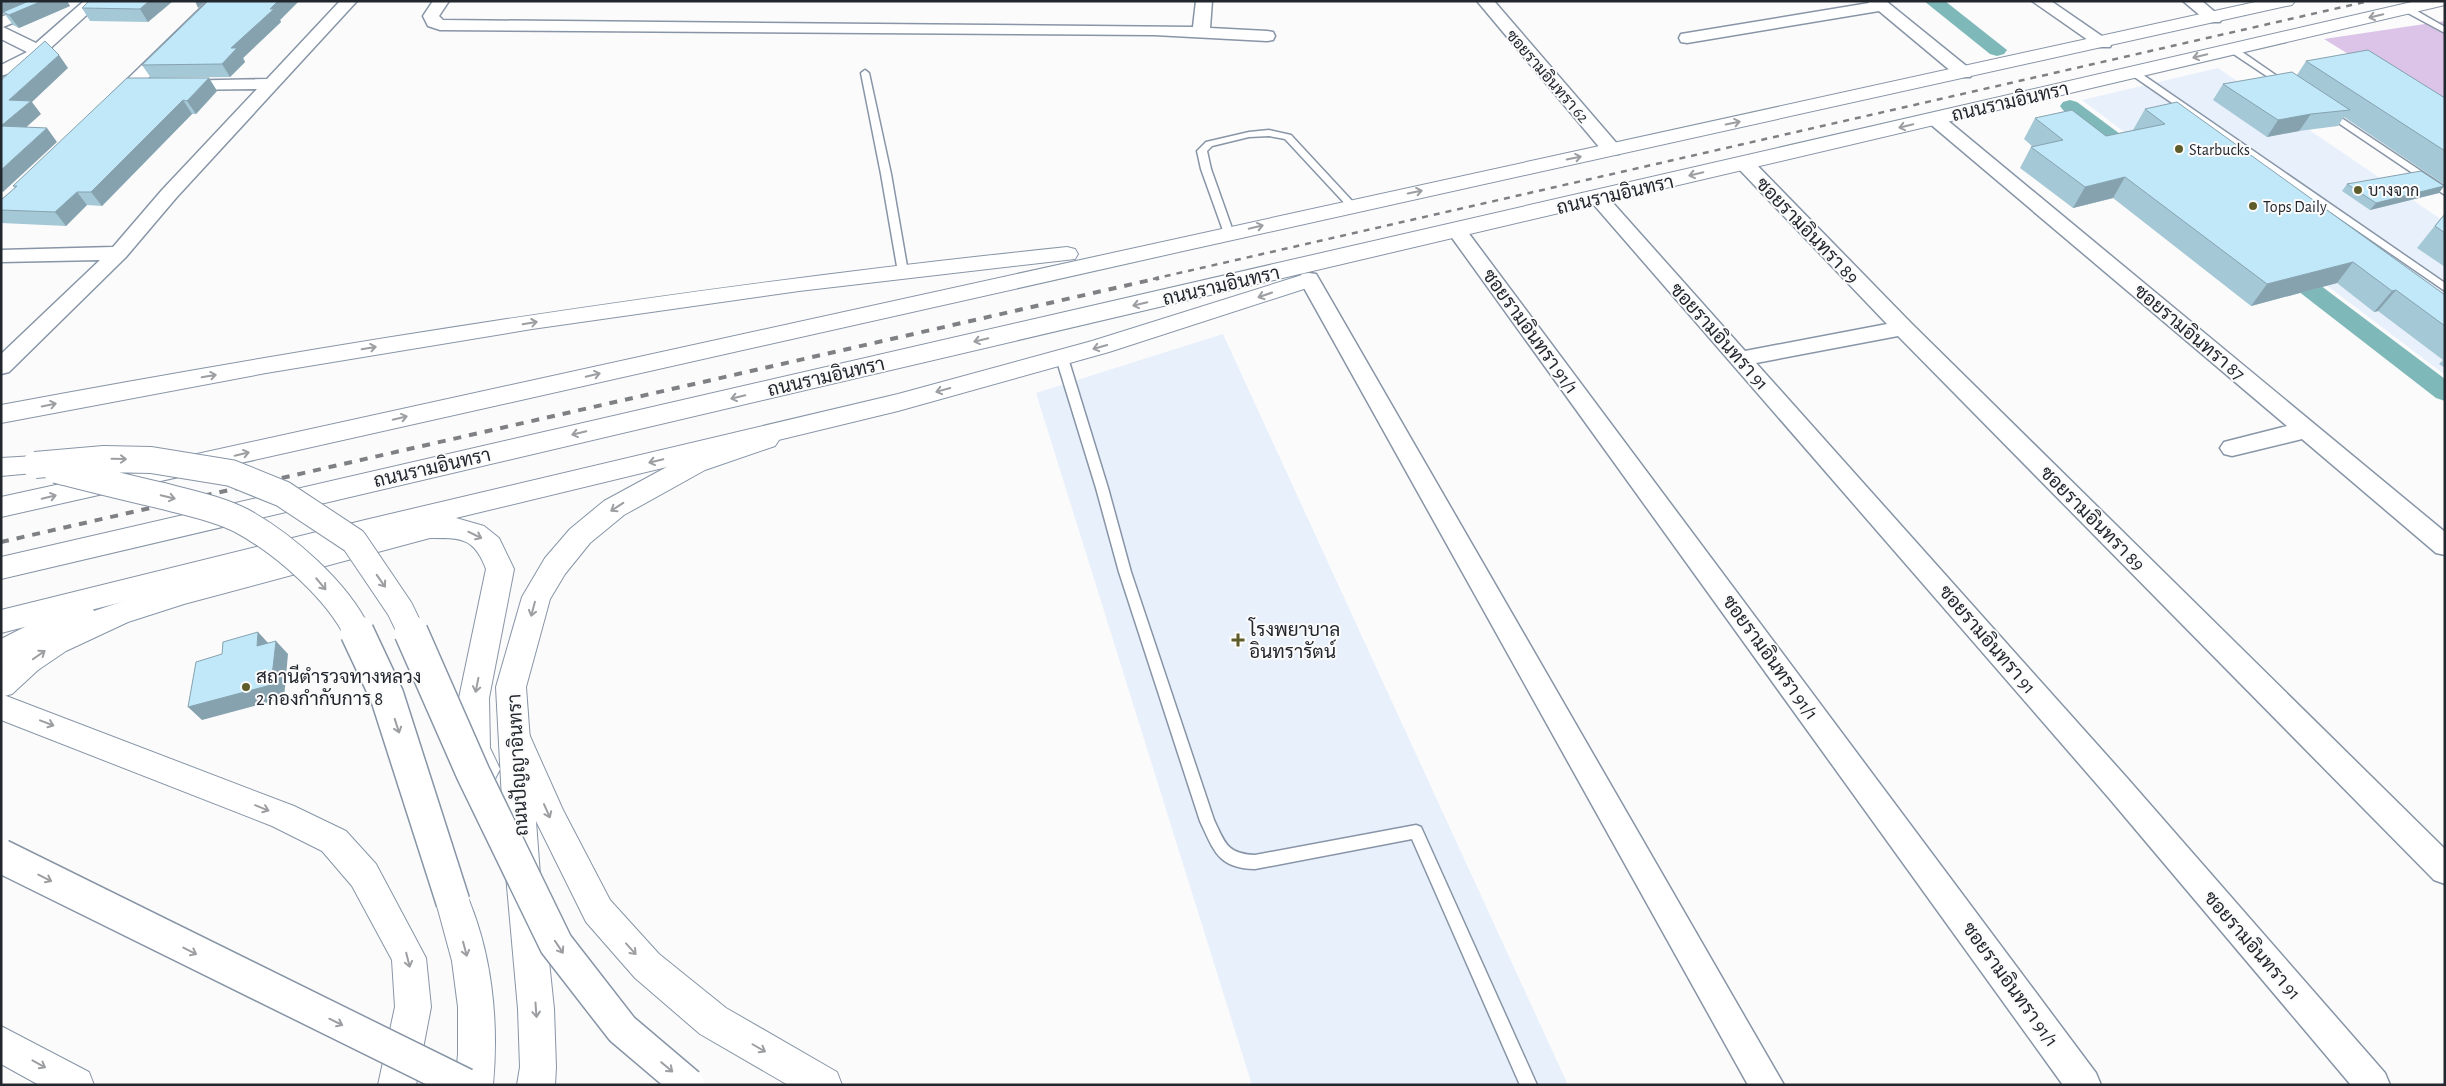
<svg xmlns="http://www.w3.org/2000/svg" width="2446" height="1086" font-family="'Alegreya Sans',Sarabun,sans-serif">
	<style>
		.built { fill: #e8f0fb }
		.green { fill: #dbc4e7 }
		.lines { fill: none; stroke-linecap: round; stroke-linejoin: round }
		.canal { fill: #7fb8b8; fill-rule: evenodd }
		.lane-casing { stroke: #8795a7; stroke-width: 3 }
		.street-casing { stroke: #8795a7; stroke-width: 3 }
		.secondary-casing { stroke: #8795a7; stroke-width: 2 }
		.primary-casing { stroke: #8795a7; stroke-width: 2 }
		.highway-casing { stroke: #8795a7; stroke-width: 2 }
		.lane { fill: #fff; fill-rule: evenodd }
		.street { fill: #fff; fill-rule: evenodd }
		.secondary { fill: #fff; fill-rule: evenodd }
		.primary { fill: #fff; fill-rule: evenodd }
		.highway { fill: #fff; fill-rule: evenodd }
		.rail-far1 { stroke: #7e8084; stroke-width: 2.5; stroke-dasharray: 6 6; stroke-linecap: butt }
		.rail { stroke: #7e8084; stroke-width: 4; stroke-dasharray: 8 8; stroke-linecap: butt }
		.highway-bridge-far1-casing { stroke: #8795a7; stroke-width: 28; stroke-linecap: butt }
		.highway-bridge-casing { stroke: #8795a7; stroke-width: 36; stroke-linecap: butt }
		.highway-bridge-far1 { stroke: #fff; stroke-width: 26 }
		.highway-bridge { stroke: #fff; stroke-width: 33 }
		.wall { fill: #a5c8d6 }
		.shaded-wall { fill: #86a2ae }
		.building { fill: #c0e8f9; stroke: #86a2ae }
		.oneway { stroke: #9c9ea1 }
		.poi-dot { fill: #5e5d2a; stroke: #fbfbfb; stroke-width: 2 }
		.labels { text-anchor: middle; stroke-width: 4; stroke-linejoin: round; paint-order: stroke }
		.far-street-label { font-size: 16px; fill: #22272e; stroke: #fbfbfb }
		.far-poi-label { font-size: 16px; fill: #22272e; stroke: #fbfbfb; text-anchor: start }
		.street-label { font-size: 19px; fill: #22272e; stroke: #fbfbfb }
		.poi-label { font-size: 19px; fill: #22272e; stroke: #fbfbfb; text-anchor: start }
	</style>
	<rect width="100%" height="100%" fill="#fbfbfb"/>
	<path class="built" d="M2218 68 2445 222V375L2082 100Z
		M1223 334 1568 1085H1252L1036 393Z"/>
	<path class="green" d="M2445 21V114L2324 39Z"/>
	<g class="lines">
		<path class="canal" d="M1924 1H1945L2007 50 2004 54 1997 56 1990 54Z
			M2070 100 2077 102 2147 154 2150 159 2147 164 2139 165 2131 164 2063 110 2060 106 2063 102Z
			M2280 259 2288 261 2445 379V401L2436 398 2272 271 2268 266 2272 261Z"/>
		<g class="lane-casing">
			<path id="lane" d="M2404 7H2410L2445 27V33L2404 11Z
				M2229 47H2235L2290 85 2283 87 2229 51Z
				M865 70 869 73 891 174 908 272 903 275 898 272 881 174 861 73Z
				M2130 70H2136L2445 283V291L2130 74Z
				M2328 109 2445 187V195L2325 114 2323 112Z
				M1269 130 1291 135 1355 204V208H1349L1285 139 1269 136 1249 137 1212 146 1207 151 1211 169 1234 234 1233 236H1225L1201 169 1197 151 1206 142 1249 132Z
				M1062 354 1068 358 1108 488 1131 572 1214 820C1225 843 1227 854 1255 855L1416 825 1421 827 1537 1085H1520L1412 839 1255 869C1218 868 1214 851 1200 821L1119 572 1096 488 1056 358Z"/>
		</g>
		<g class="street-casing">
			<path id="street" d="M37 1H59L57 4 3 27 36 43 84 1H102L43 55 29 72 23 73 16 71 1 76V65L27 52 1 39V17Z
				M208 1H226L120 106H108L105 102 108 98Z
				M340 1H357L176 198 126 257 9 372 1 374V354L100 260 1 262V250L113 247 162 190 257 89 179 90 173 89 170 85 173 81 267 79Z
				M433 1H449L439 16 443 20 1193 27 1196 1H1212L1210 28 1267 31 1273 32 1275 36 1273 40 1267 41 1154 35 440 30 428 26 423 16Z
				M1477 1H1494L1619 146 1621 150 1619 154H1605Z
				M1868 1H1886L1970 69 1973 73 1970 77H1958L1879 11 1687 43 1681 42 1679 38 1681 34 1687 33 1869 3Z
				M2032 1H2051L2112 43 2110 47H2098Z
				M2183 1H2202L2222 18 2220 22H2208Z
				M1935 114 1941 115 2445 532V555L2436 553 2302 439 2232 456 2224 454 2220 448 2224 442 2287 426 1929 123 1926 119 1929 115Z
				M1744 157 1751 159 1911 323 2445 849V884L2434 880 1898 336 1756 363 2128 779 2385 1073 2390 1085H2351L2108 797 1588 198 1591 194H1605L1745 351 1887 324 1737 167 1735 163 1737 159Z
				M1457 225 1464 227 2096 1073 2101 1085H2063L1450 235 1447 231 1450 227Z
				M1309 273 1316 274 1319 279 1784 1085H1748L1299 279 1302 274Z"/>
		</g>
		<g class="secondary-casing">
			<path id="secondary" d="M766 431 775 434 779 440 775 446 705 470 624 515 590 543 565 574 550 599 526 687 540 875 554 1009 556 1067 555 1085H517L520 1067 518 1009 506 875 496 687 522 597 545 558 570 529 604 501 687 456Z
				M430 518H456L484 526 499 538 514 569 489 698 490 748 500 769 495 779 484 783 473 779 458 748 459 698 486 569C474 537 461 538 430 538L184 604 128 622 66 651 38 670 12 694 1 697V667L3 665 1 666V639L70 604 80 601 90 604 94 611 184 581Z"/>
		</g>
		<g class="primary-casing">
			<path id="primary" d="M2260 1H2295L2292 5 2286 6 1192 249 1 517V497Z
				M2416 1H2445V5L1 579V557Z
				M1067 247 1075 249 1078 254 1075 259 799 291 532 329 266 373 1 423V405C355 339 709 284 1067 247Z
				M1302 275 1310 277 1313 282 1310 287 1109 352 898 411 365 540 1 633V610L365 520 898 394 1092 341Z"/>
		</g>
		<g class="highway-casing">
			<path id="highway" d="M35 456 44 458 48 465 44 472 1 476V458Z
				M1 694 294 806 346 831 376 864 426 958 431 1007 416 1085H378L395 1007 392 960 352 886 322 851 272 826 1 720Z
				M514 721 525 725 563 810 610 900 659 954 726 1008 837 1072 842 1085H788L700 1034 635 978 586 922 534 817 499 734 503 725Z
				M453 886 465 891C492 951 499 1020 493 1085H455L458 1054V1007L452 961 436 902 441 891Z
				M1 1026 89 1072 94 1085H39L1 1064Z"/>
		</g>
		<use href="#lane" class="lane"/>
		<use href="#street" class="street"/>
		<use href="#secondary" class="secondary"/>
		<use href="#primary" class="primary"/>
		<use href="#highway" class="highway"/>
		<path class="rail-far1" d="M1153 279 2369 1"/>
		<path class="rail" d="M1 542 1159 278"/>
		<g class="highway-bridge-far1-casing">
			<path id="highway-bridge-far1" d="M35 465 104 459 151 460 231 473 283 494 354 541 400 609 412 634
				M56 470C92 479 127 488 163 496 189 503 219 509 242 521 284 544 338 591 358 634"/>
		</g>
		<g class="highway-bridge-casing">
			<path id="highway-bridge" d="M357 632 387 696 453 902
				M411 632 473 773 556 944 622 1029 688 1085
				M1 856 465 1085"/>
		</g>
		<use href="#highway-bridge-far1" class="highway-bridge-far1"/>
		<use href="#highway-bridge" class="highway-bridge"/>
	</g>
	<path class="wall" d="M1 1H67L70 6 19 28 13 25 4 13 1 15Z
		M173 1 148 22 90 21 82 8Z
		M208 1H299L280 20 281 22 243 58 245 62 230 77 151 78 142 65Z
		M2306 61 2445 98V185L2344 117 2338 126 2299 131 2267 137 2213 100 2223 84 2297 75Z
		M209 78 217 91 196 114H192L102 206 87 205 66 226 1 223V200L15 188 13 186Z
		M2145 109 2445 295V368L2439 364 2443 360 2378 311 2374 312 2337 283 2251 306 2113 198 2073 208 2020 168 2031 147H2033L2024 139 2035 118 2106 136 2134 130H2133Z
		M2347 184 2444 186 2439 193 2370 210 2342 191Z
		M2445 213V267L2417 248Z"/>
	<path class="shaded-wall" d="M1 1H32L3 12 4 13 1 15Z
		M42 1H67L70 6 19 28 9 15Z
		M149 1H173L148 22 140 9Z
		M195 1H206L198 8Z
		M278 1H299L280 20 281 22 243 58 245 62 230 77 222 64 231 48Z
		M59 55 68 68 32 102 41 114 12 140 1 126 9 100Z
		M209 78 217 91 196 114 187 101Z
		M183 100 192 114 102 206 91 192Z
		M2311 114 2299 131 2267 137 2278 120Z
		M47 128 57 142 3 192 1 190V170Z
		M2125 177 2113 198 2073 208 2085 187Z
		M2444 186 2439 193 2370 210 2376 203Z
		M77 192 87 205 66 226 55 212Z
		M2353 262 2337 283 2251 306 2267 284Z
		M2396 290 2378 311 2374 312 2392 291Z
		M258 632 270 645 257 646Z
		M276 641 288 654 284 698 202 720 188 707Z"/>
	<path class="building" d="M29 1H42L9 15 3 12Z
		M89 1H149L140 9 82 8Z
		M208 1H278L270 9H274L231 48H237L222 64 142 65Z
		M45 41 59 55 9 100 31 101 1 126V80Z
		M2368 50 2445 98V151L2306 61Z
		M2292 72 2350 110 2311 114 2278 120 2223 84Z
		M127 78H209L187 101 183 100 91 192H77L55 212 1 210V200L17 186H13Z
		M2177 102 2445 295V326L2396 290 2392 291 2353 262 2267 284 2125 177 2085 187 2031 147 2063 140 2035 118 2072 110 2106 136 2165 124 2145 109Z
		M1 126 47 128 1 170Z
		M2421 171 2444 186 2376 203 2347 184Z
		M2445 214V233L2435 226Z
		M258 632 257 646 276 641 271 685 188 707 196 662 222 654 223 642Z"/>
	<defs><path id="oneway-shaft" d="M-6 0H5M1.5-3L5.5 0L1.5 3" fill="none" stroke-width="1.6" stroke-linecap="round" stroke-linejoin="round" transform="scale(1.25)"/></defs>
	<g class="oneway">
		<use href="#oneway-shaft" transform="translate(2376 16) rotate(167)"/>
		<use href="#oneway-shaft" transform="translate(2200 56) rotate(167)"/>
		<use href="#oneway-shaft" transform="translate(1733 123) rotate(-12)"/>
		<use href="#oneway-shaft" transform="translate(1906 126) rotate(166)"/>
		<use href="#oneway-shaft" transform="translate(1574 158) rotate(-12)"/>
		<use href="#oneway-shaft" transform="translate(1696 174) rotate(167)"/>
		<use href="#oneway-shaft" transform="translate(1415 192) rotate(-12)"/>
		<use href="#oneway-shaft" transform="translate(1256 227) rotate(-13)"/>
		<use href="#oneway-shaft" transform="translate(1265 295) rotate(161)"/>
		<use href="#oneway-shaft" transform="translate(1140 304) rotate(167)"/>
		<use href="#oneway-shaft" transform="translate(530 323) rotate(-9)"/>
		<use href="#oneway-shaft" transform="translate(981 340) rotate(167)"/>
		<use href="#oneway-shaft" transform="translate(1100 347) rotate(164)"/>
		<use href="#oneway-shaft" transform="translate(369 348) rotate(-10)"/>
		<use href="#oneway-shaft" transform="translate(593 375) rotate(-13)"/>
		<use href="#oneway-shaft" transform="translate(209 376) rotate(-10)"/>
		<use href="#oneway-shaft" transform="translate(943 390) rotate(165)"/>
		<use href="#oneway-shaft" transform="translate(738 397) rotate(167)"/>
		<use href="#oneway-shaft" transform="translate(49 405) rotate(-11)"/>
		<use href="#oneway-shaft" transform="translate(400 418) rotate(-13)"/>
		<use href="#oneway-shaft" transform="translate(579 433) rotate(167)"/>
		<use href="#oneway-shaft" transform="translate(242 454) rotate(-13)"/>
		<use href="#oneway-shaft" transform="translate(119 459) rotate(1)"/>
		<use href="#oneway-shaft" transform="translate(656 461) rotate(167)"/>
		<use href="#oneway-shaft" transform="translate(49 497) rotate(-13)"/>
		<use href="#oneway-shaft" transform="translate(168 497) rotate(14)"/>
		<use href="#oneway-shaft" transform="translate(617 507) rotate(147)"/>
		<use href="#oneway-shaft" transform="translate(475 535) rotate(26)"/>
		<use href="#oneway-shaft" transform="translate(381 581) rotate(55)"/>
		<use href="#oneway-shaft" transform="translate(321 584) rotate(50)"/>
		<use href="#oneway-shaft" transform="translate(533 609) rotate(105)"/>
		<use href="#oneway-shaft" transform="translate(39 655) rotate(-35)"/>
		<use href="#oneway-shaft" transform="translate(477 685) rotate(101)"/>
		<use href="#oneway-shaft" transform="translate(47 723) rotate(21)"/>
		<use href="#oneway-shaft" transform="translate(397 726) rotate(72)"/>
		<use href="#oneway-shaft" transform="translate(262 808) rotate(22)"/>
		<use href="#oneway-shaft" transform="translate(547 811) rotate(66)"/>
		<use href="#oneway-shaft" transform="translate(45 878) rotate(27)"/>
		<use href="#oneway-shaft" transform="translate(559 947) rotate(56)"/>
		<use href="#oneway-shaft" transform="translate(465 949) rotate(75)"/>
		<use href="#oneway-shaft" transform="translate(631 949) rotate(48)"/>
		<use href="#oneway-shaft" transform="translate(190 951) rotate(27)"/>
		<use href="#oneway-shaft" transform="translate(408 960) rotate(76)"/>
		<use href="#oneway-shaft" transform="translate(536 1010) rotate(86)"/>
		<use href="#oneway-shaft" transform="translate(336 1022) rotate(26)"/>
		<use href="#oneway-shaft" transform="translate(759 1048) rotate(30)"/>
		<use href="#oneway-shaft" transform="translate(39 1064) rotate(29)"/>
		<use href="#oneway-shaft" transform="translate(667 1067) rotate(40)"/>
	</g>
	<g class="poi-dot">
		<circle cx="2179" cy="149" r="5"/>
		<circle cx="2358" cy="190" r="5"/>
		<circle cx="2253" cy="206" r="5"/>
		<path d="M1235.5 632.5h5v5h5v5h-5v5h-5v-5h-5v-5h5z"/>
		<circle cx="246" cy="687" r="5"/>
	</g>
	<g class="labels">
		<g class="far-street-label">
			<text transform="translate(1548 76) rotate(49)" y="6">ซอยรามอินทรา 62</text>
		</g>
		<g class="far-poi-label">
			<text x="2189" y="155">Starbucks</text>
			<text x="2368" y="196">บางจาก</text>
			<text x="2263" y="212">Tops Daily</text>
		</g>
		<g class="street-label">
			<text transform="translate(2010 101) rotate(-13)" y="7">ถนนรามอินทรา</text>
			<text transform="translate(1615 194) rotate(-13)" y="7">ถนนรามอินทรา</text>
			<text transform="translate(1808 230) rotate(46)" y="7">ซอยรามอินทรา 89</text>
			<text transform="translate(1221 285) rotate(-13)" y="7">ถนนรามอินทรา</text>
			<text transform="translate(1531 331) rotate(54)" y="7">ซอยรามอินทรา 91/1</text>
			<text transform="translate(2190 332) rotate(40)" y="7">ซอยรามอินทรา 87</text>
			<text transform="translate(1720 336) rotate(48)" y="7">ซอยรามอินทรา 91</text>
			<text transform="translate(826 376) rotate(-13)" y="7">ถนนรามอินทรา</text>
			<text transform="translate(432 467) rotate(-13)" y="7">ถนนรามอินทรา</text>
			<text transform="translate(2093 518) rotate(45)" y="7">ซอยรามอินทรา 89</text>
			<text transform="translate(1988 639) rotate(49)" y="7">ซอยรามอินทรา 91</text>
			<text transform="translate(1771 657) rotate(54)" y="7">ซอยรามอินทรา 91/1</text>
			<text transform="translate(517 765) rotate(-93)" y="7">ถนนปัญญาอินทรา</text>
			<text transform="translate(2253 945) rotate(49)" y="7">ซอยรามอินทรา 91</text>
			<text transform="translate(2011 984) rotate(54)" y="7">ซอยรามอินทรา 91/1</text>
		</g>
		<g class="poi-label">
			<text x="1249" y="636">โรงพยาบาล<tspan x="1249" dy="22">อินทรารัตน์</tspan></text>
			<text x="256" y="683">สถานีตำรวจทางหลวง<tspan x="256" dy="22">2 กองกำกับการ 8</tspan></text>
		</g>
	</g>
	<rect width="2446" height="1086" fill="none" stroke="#22272e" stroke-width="5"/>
</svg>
